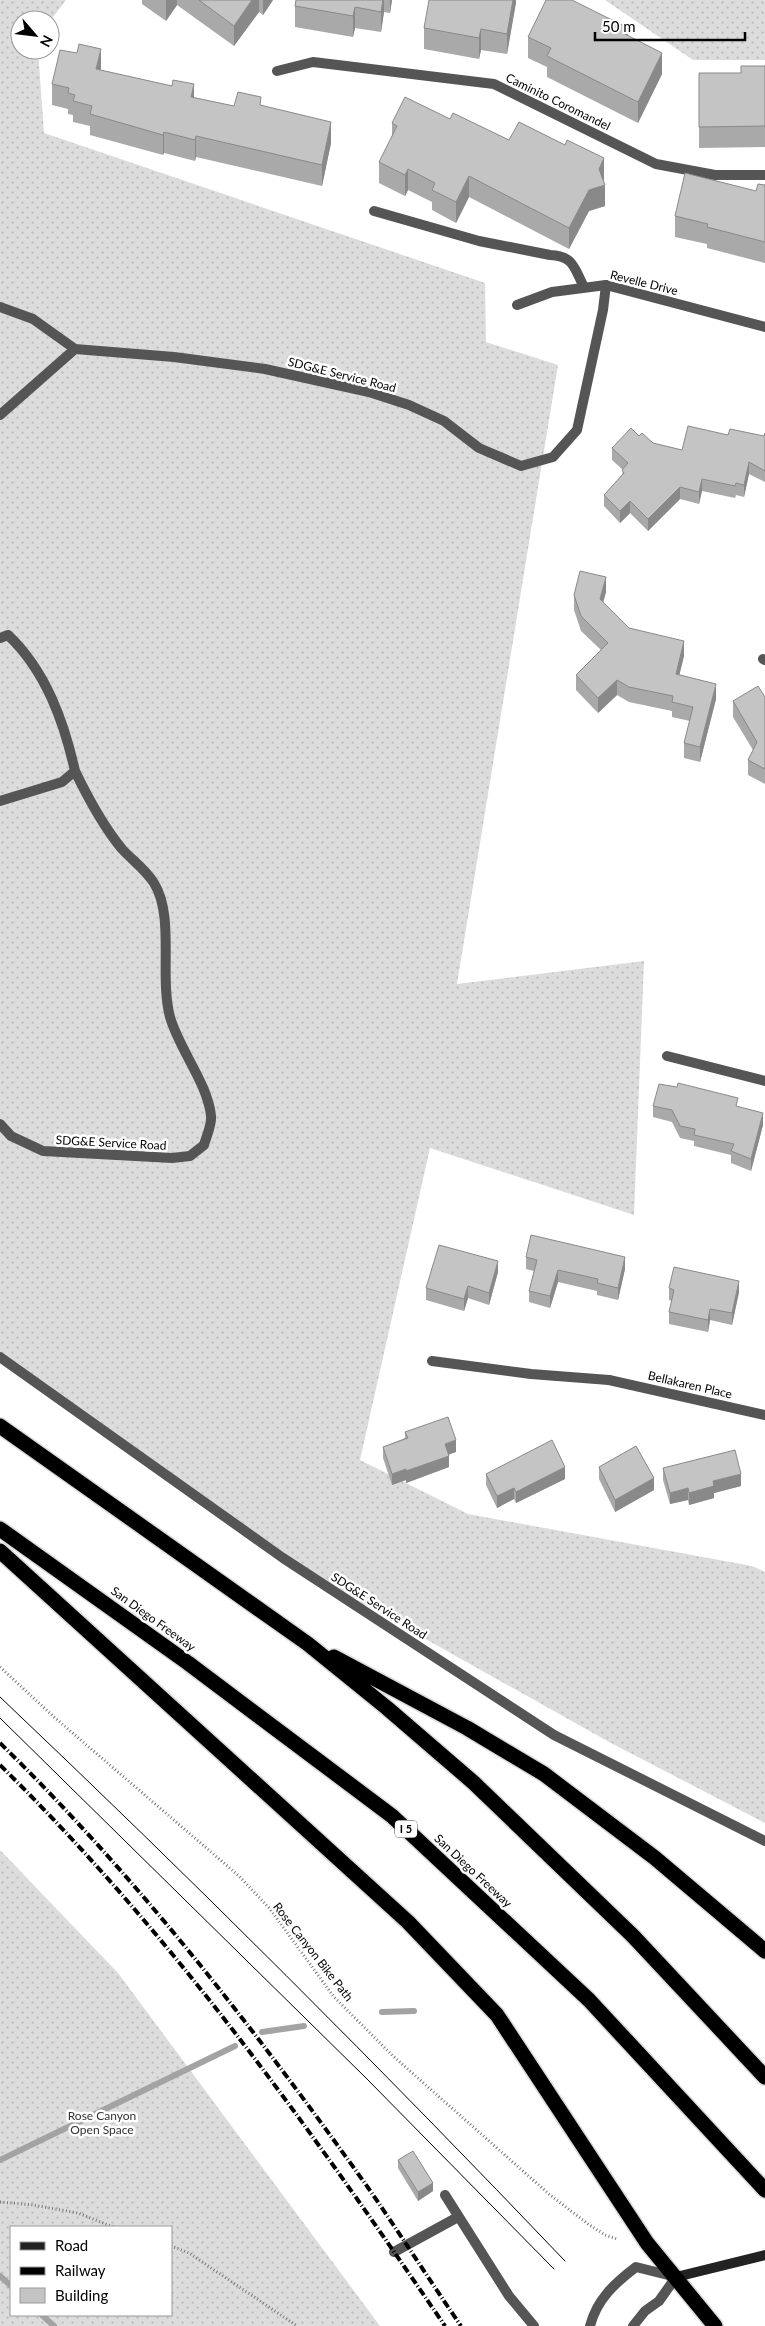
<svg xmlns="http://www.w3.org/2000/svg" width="765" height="2326" font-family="Lato,sans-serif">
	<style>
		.grass { fill: url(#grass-dots); fill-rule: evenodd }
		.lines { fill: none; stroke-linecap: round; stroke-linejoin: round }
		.stream { stroke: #a3a3a3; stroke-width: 6 }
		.motorway-casing { stroke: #dbdbdb; stroke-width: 18 }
		.path { stroke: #777; stroke-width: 3; stroke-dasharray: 1 2.5; stroke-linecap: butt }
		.service { stroke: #555; stroke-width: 10 }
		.minor { stroke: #555; stroke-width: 10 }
		.tertiary { stroke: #555; stroke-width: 10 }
		.secondary { stroke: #222; stroke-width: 10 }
		.motorway { stroke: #000; stroke-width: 15 }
		.tram { stroke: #000; stroke-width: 1 }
		.rail { stroke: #000; stroke-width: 4; stroke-dasharray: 8 2.5 1 2.5; stroke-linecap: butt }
		.wall { fill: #a9a9a9 }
		.shaded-wall { fill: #898989 }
		.building { fill: #c4c4c4; stroke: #898989 }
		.labels { text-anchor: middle; stroke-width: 5; stroke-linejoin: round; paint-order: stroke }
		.shield { fill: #fff; stroke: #4c4c4c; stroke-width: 1 }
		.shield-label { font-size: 11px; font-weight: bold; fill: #000 }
		.street-label { font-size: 12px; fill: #000; stroke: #fff }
		.park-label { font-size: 12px; fill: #333; stroke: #fff }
	</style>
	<defs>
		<pattern id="grass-dots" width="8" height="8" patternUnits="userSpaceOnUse" patternTransform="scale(1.25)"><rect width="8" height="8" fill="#dcdcdc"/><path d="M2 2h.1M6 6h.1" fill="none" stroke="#bbb" stroke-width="1.8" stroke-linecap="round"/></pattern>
	</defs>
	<rect width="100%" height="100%" fill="#fff"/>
	<path class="grass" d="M0 0H66L50 21 20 20V50H38L44 133 485 283 486 342 558 365 457 984 644 961 634 1215 430 1148 360 1460 468 1514 752 1566 765 1572V1823L609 1742 333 1587 0 1353Z
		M605 0H765V60H693Z
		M0 1850 118 1973 380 2326H0ZM11 2227H171V2315H11Z"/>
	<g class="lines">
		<path class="stream" d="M382 2012 414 2011
			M262 2032 304 2026
			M0 2160 235 2046
			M0 2276 11 2286
			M42 2315 54 2326"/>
		<g class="motorway-casing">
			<path id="motorway" d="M0 1426 308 1644 387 1708 474 1783 633 1936 765 2077
				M0 1529 188 1663 392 1816 589 2000 765 2190
				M0 1551 408 1922 497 2015 647 2243 715 2326
				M334 1657 467 1728 544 1774 655 1858 765 1951"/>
		</g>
		<path class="path" d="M0 1667 54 1717 239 1876 270 1909 334 1997 393 2056 550 2195 588 2224 605 2235 617 2239
			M0 2202 33 2205 78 2213 113 2227
			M171 2246 189 2253 297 2326"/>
		<path class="service" d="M374 211 479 241 550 255C574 256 574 268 584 287
			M0 307 33 319 75 349
			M0 415 75 349 174 357 265 369 369 392 409 405 444 421 479 448 521 466 553 457 577 430 603 310 606 285
			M0 638 8 635C46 671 64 722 75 771
			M0 801 62 782 75 771C88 798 103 826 122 849 132 860 146 870 154 883 175 917 159 975 170 1017 179 1049 208 1084 211 1116 212 1125 206 1137 204 1145L190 1156 172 1158 43 1151 11 1136 0 1124
			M0 1357 283 1558 554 1735 765 1841
			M432 1361 531 1374 609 1380
			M445 2195 509 2296 534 2326
			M394 2252 458 2217"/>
		<path class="minor" d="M277 71 313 62 494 84 656 164 715 175H765
			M517 305 552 292 606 285 765 327
			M763 659 765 660
			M667 1056 765 1081
			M609 1380 765 1415"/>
		<path class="tertiary" d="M590 2326C597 2299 615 2283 636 2267L676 2277 659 2301 645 2311 633 2326"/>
		<path class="secondary" d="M676 2277 765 2255"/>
		<use href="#motorway" class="motorway"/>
		<path class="tram" d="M0 1697C193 1880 382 2069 565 2261
			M0 1718 366 2078 554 2269"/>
		<path class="rail" d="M0 1743C136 1876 253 2027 364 2182 397 2229 428 2278 461 2326
			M0 1765C173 1935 309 2127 445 2326"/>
	</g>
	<path class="wall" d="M142 0H273L263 15 259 12 234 46 177 5 166 21 142 4Z
		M296 0H392L390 13 384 12 381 32 355 28 353 37 295 27V6Z
		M516 0 507 54 481 50 479 59 424 49V28Z
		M628 36 662 74 638 123 547 77V67L528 58V37Z
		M765 66V147L699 148V73H741Z
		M101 70 194 98 234 106 261 105 331 143 322 186 196 157 195 161 164 153 163 155 90 135V126L73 122V115L68 114V109L52 105V84Z
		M450 119 509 140 604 179V181L605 206 589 211 569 249 469 197 456 223 432 210V202L408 190 405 196 379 183V162L392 137V123Z
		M765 185V263L707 248V244L675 237V216L756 191Z
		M765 433V482L749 474 744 497 736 495 735 498 702 491 699 504 680 499 648 531 630 513 620 523 604 506V495L622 475 623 470 612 460V448L639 436 653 443 682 450 728 435 764 436Z
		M606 592 603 602 629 628 684 656 679 675 716 699 700 762 684 758V743L690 721 672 717V711L629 702 617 695 598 713 576 690V675L601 650 581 631 574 610V595Z
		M765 697V784L748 775V760L753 750 733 717V701Z
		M653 1106H738L763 1125 751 1171 731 1163V1155L694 1146V1141L680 1138 672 1122 653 1117Z
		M526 1257 625 1269 618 1300 597 1295V1291L558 1282 550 1308 529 1302V1291L534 1271 526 1269Z
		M498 1272 489 1305 468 1298 464 1311 426 1300V1288Z
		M669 1288 739 1292 732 1325 710 1320 708 1332 669 1324V1312L672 1301 669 1300Z
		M405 1432 456 1452 449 1454V1467L406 1483V1480L392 1485 383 1458V1447L405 1438Z
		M599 1467 654 1490 615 1512 599 1479Z
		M663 1468 741 1486 714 1493V1498L689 1505 688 1500 670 1504 663 1480Z
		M486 1474 565 1479 516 1503 514 1499 497 1508 486 1485Z
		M398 2160 433 2191 418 2201 398 2168Z"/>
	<path class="shaded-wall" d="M166 0H177V5L166 21Z
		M252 0H259V12L234 46V26Z
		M263 0H273L263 15Z
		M383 0H384V12L381 32V12Z
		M390 0H392L390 13Z
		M513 0H516V3L507 54V34Z
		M355 7V28L353 37V16Z
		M628 28V49L625 34Z
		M481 29V50L479 59V38Z
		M101 49V70L96 69Z
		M662 53V74L638 123V102Z
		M194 84V105L191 97Z
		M331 122V143L322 186V165Z
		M164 132V153L163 155V135Z
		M196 136V157L195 161V140Z
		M604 158V179L601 186 605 185V206L589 211 569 249V228Z
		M408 169V190L405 196V175Z
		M469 176V197L456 223V202Z
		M749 462V474L744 497V485Z
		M702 479V491L699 504V492Z
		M680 487V499L648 531V519Z
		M630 501V513L620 523V511Z
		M606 577V592L600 614V599Z
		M684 641V656L676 689V674Z
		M617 680V695L598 713V698Z
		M716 684V699L700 762V747Z
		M763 1113V1125L751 1171V1159Z
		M625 1257V1269L618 1300V1288Z
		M498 1261V1272L489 1305V1293Z
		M558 1270V1282L550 1308V1296Z
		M739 1281V1292L732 1325V1313Z
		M468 1286V1298L464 1311V1299Z
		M710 1309V1320L708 1332V1320Z
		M456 1440V1452L445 1456V1444Z
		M449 1456V1467L406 1483V1471Z
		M565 1467V1479L516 1503V1492Z
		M406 1469V1480L392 1485V1474Z
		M741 1474V1486L714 1493V1498L689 1505V1493L713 1481Z
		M654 1478V1490L615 1512V1500Z
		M514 1488V1499L497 1508V1496Z
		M688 1488V1500L670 1504V1493Z
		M433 2183V2191L418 2201V2192Z"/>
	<path class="building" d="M199 0H252L234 26Z
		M296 0H383L381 12 355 7 353 16 295 6Z
		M429 0H513L507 34 481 29 479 38 424 28Z
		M546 0H572L628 28 625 34 662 53 638 102 547 56 551 48 528 37Z
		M79 44 101 49 96 69 172 86 173 80 194 84 191 97 234 106 238 92 261 97 260 105 331 122 322 165 196 136 195 140 164 132 163 135 90 114 92 106 73 101 75 95 68 93 69 88 52 84 60 50 77 53Z
		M741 66H765V126L699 127V73H741Z
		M405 97 450 119 453 113 509 140 519 122 565 145 567 140 604 158 599 169 605 185 589 190 569 228 469 176 456 202 432 190 435 183 408 169 405 175 379 162 397 126 392 123Z
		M685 173 756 191 758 184 765 185V242L707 227 708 224 675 216Z
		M688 426 728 435 730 429 764 436 765 433V471L749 462 744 485 736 483 735 486 702 479 699 492 680 487 648 519 630 501 620 511 604 495 624 473 622 470 628 463 612 448 631 428 639 436 642 433 653 443 682 450Z
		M580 571 606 577 600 599 629 628 684 641 676 674 716 684 700 747 684 743 693 707 672 702 673 696 629 687 617 680 598 698 576 675 608 643 581 616 574 595Z
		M758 686 765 697V769L748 760 757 742 733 701Z
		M678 1083 738 1098 736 1106 763 1113 751 1159 731 1151 734 1144 694 1135 695 1129 680 1126 672 1110 653 1106 659 1084 677 1087Z
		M531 1235 625 1257 618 1288 597 1283 598 1279 558 1270 550 1296 529 1291 537 1260 526 1257Z
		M439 1245 498 1261 489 1293 468 1286 464 1299 426 1288Z
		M674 1267 739 1281 732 1313 710 1309 708 1320 669 1312 674 1290 669 1288Z
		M448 1417 456 1440 445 1444 449 1456 406 1471V1469L392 1474 383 1447 408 1438 405 1432Z
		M552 1440 565 1467 516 1492 514 1488 497 1496 486 1474Z
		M636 1446 654 1478 615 1500 599 1467Z
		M735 1450 741 1474 713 1481 714 1486 689 1493 688 1488 670 1493 663 1468Z
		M413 2151 433 2183 418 2192 398 2160Z"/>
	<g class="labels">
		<rect class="shield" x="395" y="1820.5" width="22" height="17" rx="4"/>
		<g class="shield-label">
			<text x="406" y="1833">I 5</text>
		</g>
		<g class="street-label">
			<text transform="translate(558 102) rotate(26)" y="4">Caminito Coromandel</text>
			<text transform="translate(644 283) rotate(14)" y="4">Revelle Drive</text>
			<text transform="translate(342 375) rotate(14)" y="4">SDG&amp;E Service Road</text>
			<text transform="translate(111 1143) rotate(3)" y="4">SDG&amp;E Service Road</text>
			<text transform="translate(690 1385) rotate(13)" y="4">Bellakaren Place</text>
			<text transform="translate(379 1606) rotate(33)" y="4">SDG&amp;E Service Road</text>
			<text transform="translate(153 1619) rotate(36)" y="4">San Diego Freeway</text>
			<text transform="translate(473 1871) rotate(43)" y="4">San Diego Freeway</text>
			<text transform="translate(313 1952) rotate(52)" y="4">Rose Canyon Bike Path</text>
		</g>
		<g class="park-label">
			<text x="102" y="2120">Rose Canyon<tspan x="102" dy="14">Open Space</tspan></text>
		</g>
	</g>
	<rect x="10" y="2226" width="162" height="90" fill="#ffffff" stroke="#999999"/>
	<rect x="20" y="2242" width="25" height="8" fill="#222222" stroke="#999999"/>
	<text x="55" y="2251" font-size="15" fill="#000000">Road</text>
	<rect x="20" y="2267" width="25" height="8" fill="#000000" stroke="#999999"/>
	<text x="55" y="2276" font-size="15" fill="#000000">Railway</text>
	<rect x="20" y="2288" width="25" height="15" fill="#c4c4c4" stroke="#999999"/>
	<text x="55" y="2301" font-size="15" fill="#000000">Building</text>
	<g transform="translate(35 35) rotate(118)"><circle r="24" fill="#ffffff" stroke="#999999"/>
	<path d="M0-4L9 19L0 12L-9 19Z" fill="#000000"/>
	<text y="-8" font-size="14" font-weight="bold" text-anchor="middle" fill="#000000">N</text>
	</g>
	<path d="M595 32v8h150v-8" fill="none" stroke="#000000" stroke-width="2.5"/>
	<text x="602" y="32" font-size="15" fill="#000000" stroke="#ffffff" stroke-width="4" paint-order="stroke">50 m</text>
</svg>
